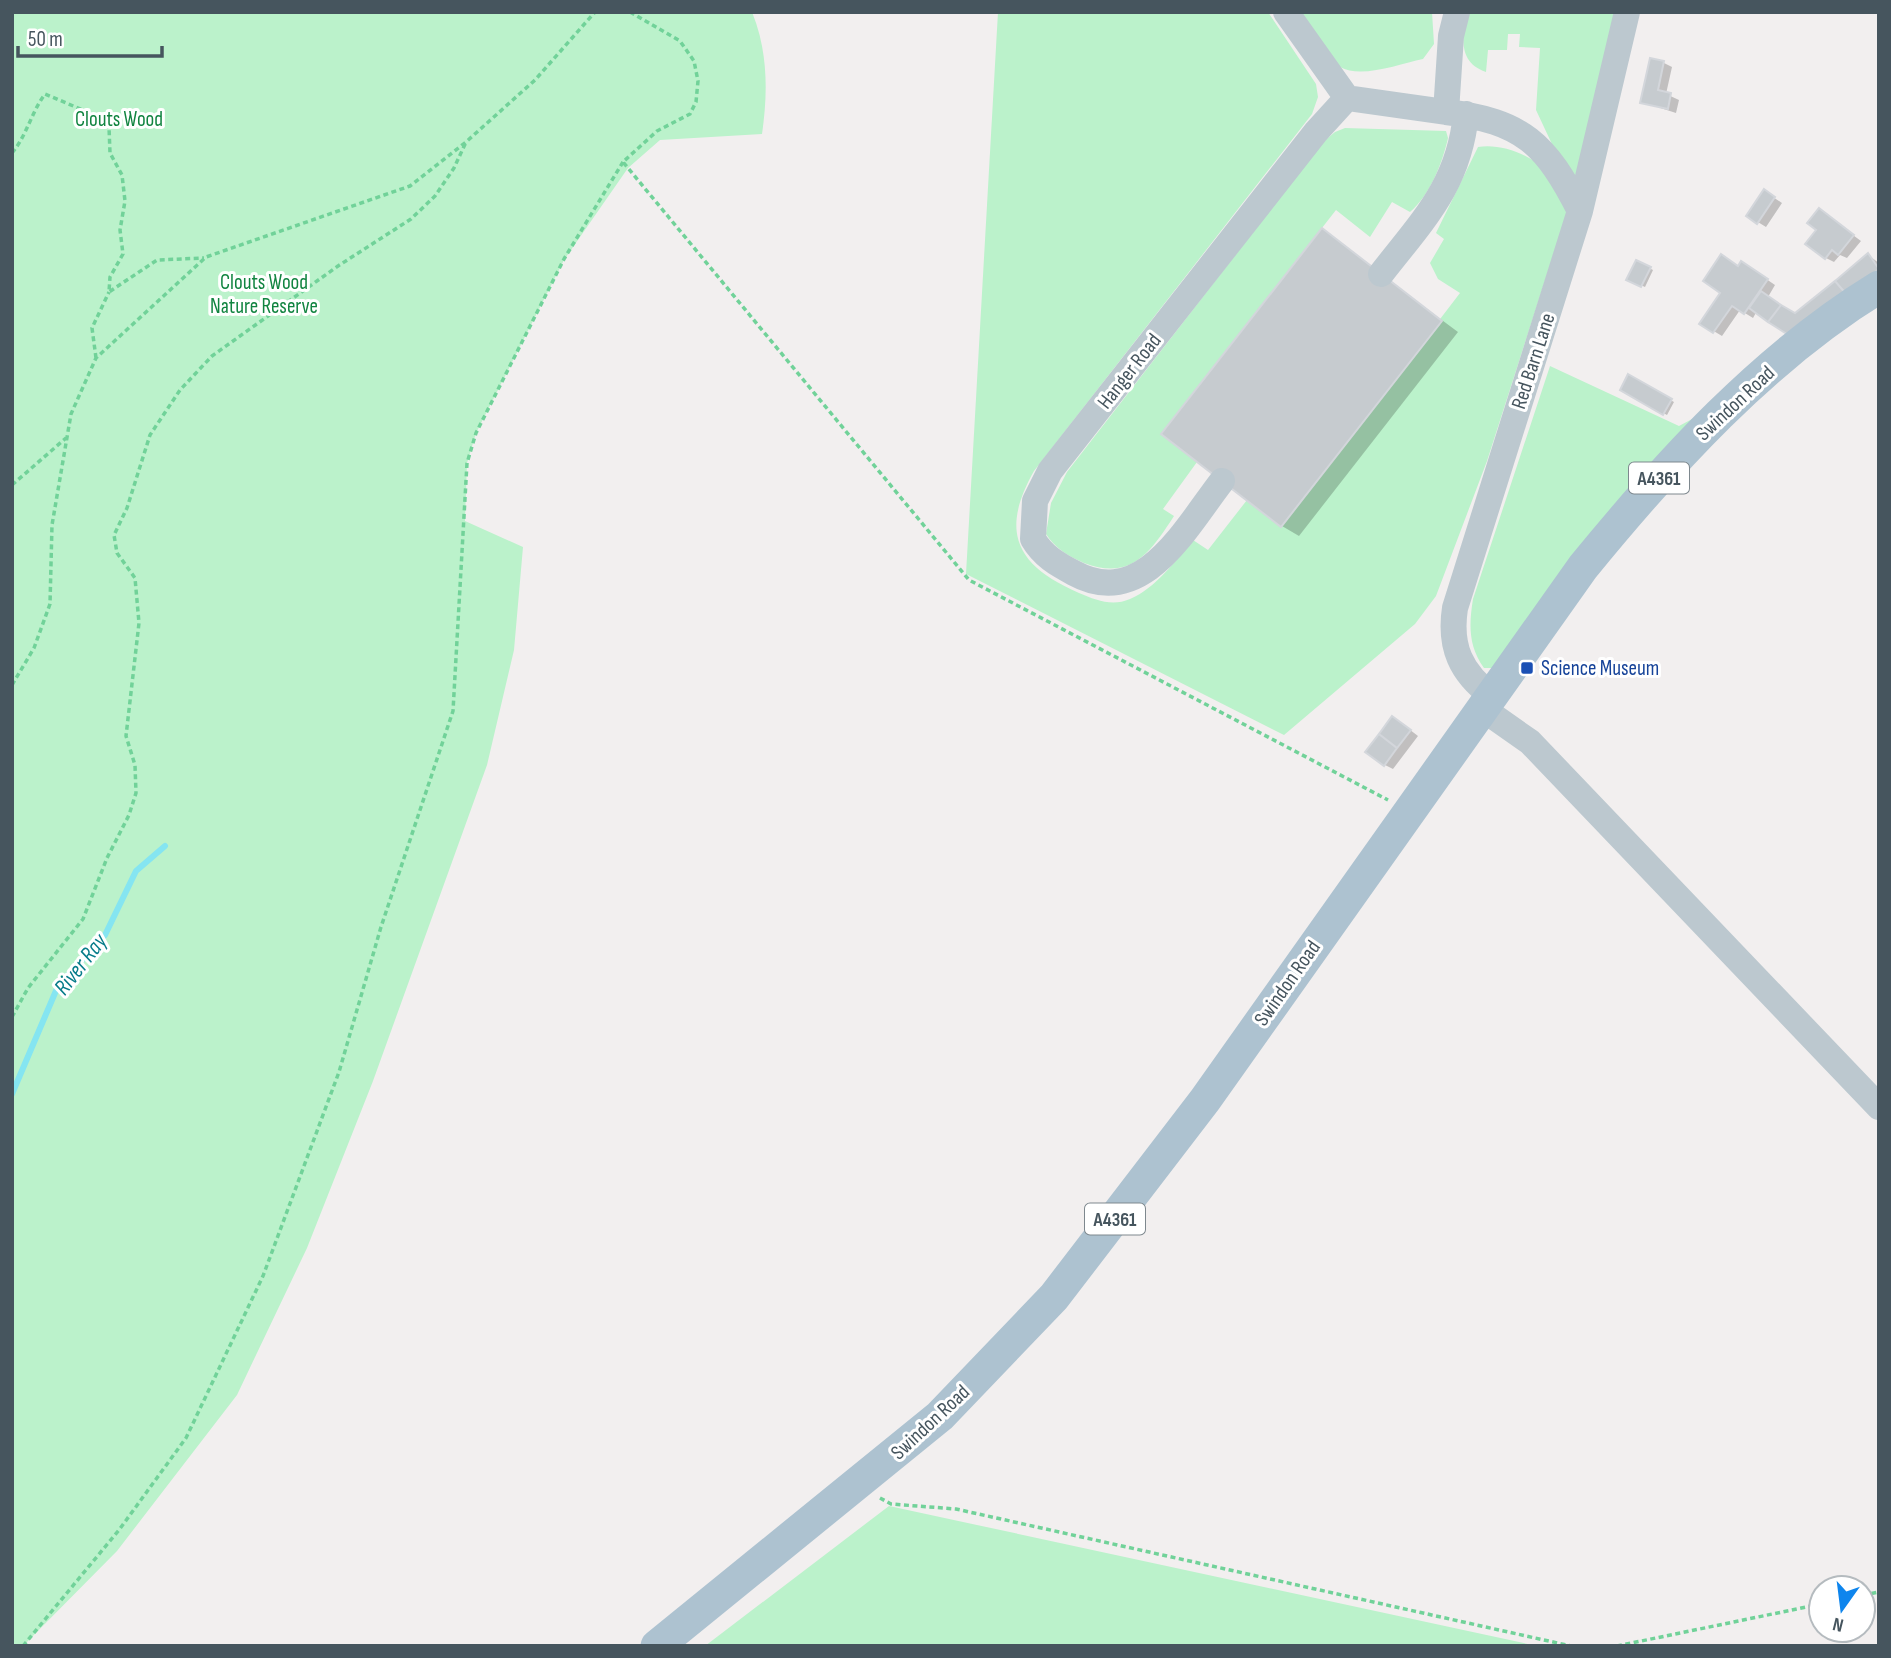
<svg xmlns="http://www.w3.org/2000/svg" width="1891" height="1658" font-family="'Sofia Sans Condensed',sans-serif">
	<style>
		.green { fill: #bbf2cb }
		.shadow { fill: #0003 }
		.lines { fill: none; stroke-linecap: round; stroke-linejoin: round }
		.stream { stroke: #85e5f1; stroke-width: 6 }
		.building { fill: #c6cbcf; stroke: #d3d6db; stroke-width: 2 }
		.path { stroke: #71d299; stroke-width: 3.5; stroke-dasharray: 5 3.5; stroke-linecap: butt }
		.minor { stroke: #bcc8cf; stroke-width: 26 }
		.major { stroke: #adc2d0; stroke-width: 33 }
		.transit-dot { fill: #1a4fb4; stroke: #fff; stroke-width: 2.5 }
		.labels { text-anchor: middle; stroke-width: 6; stroke-linejoin: round; paint-order: stroke }
		.shield { fill: #fff; stroke: #7e888e; stroke-width: 2 }
		.shield-label { font-size: 19px; font-weight: bold; fill: #46555e }
		.park-label { font-size: 21px; fill: #118440; stroke: #fff }
		.street-label { font-size: 21px; fill: #46555e; stroke: #fff }
		.transit-label { font-size: 21px; fill: #164399; stroke: #fff; text-anchor: start }
		.water-label { font-size: 23px; font-style: italic; fill: #077c8a; stroke: #fff }
	</style>
	<rect width="100%" height="100%" fill="#f2efef"/>
	<path class="green" d="M12 12H752C768 51 768 93 762 134L660 140 628 168 564 260 476 433 467 463 465 521 523 547 514 650 487 765 373 1081 307 1248 237 1395 117 1551 23 1646H12Z
		M998 12H1268L1316 84 1318 97 1312 114 1034 471C999 533 1017 566 1079 593 1096 600 1112 607 1130 599 1156 588 1175 561 1193 540L1208 550 1247 500 1281 527 1460 293 1438 279 1430 263 1444 239 1436 233 1478 147C1507 142 1549 162 1562 190 1564 196 1565 205 1567 212L1487 461 1436 596 1415 624 1284 735 966 574Z
		M1301 12H1432L1434 44 1423 59C1399 64 1361 79 1340 67Z
		M1466 12H1623L1579 185 1558 157 1536 110 1540 48 1519 47 1520 34H1508L1507 50H1488L1486 72C1457 62 1463 37 1466 12Z
		M1345 128 1446 131 1448 138C1442 164 1430 195 1410 212L1392 202 1370 237 1336 210 1161 434 1197 462 1163 509 1174 516C1150 553 1131 581 1084 563 1068 556 1055 548 1046 534L1051 503 1067 472 1323 142 1335 132Z
		M1550 366 1679 426 1709 410 1497 668H1484C1468 646 1469 624 1473 599Z
		M889 1506 1537 1646H705Z"/>
	<path class="shadow" d="M1664 63 1672 67 1666 94 1679 100 1676 113 1642 102Z
		M1764 191 1782 203 1766 227 1748 216Z
		M1819 210 1861 241 1847 258 1840 255 1834 262 1826 258 1819 230Z
		M1322 231 1458 332 1299 536 1282 526Z
		M1868 255 1879 263V280L1803 342 1757 311 1753 318 1740 310 1722 336 1702 324 1739 268H1750L1775 285 1768 297 1796 315Z
		M1637 262 1653 270 1645 287 1628 279Z
		M1629 377 1674 402 1667 415 1622 390Z
		M1401 723 1418 736 1393 769 1385 765Z"/>
	<g class="lines">
		<path class="stream" d="M12 1094 58 986 105 935 136 871 165 846"/>
	</g>
	<path class="building" d="M1650 58 1664 61 1658 90 1671 93 1668 109 1640 103Z
		M1764 189 1775 197 1757 224 1746 216Z
		M1819 208 1854 235 1838 255 1832 250 1825 259 1805 244 1816 230 1807 223Z
		M1322 228 1442 321 1281 527 1161 434Z
		M1868 253 1879 269 1847 295 1835 281Z
		M1721 254 1738 266 1741 261 1768 279 1744 314 1732 306 1713 333 1699 324 1720 293 1703 281Z
		M1636 260 1651 267 1641 287 1626 280Z
		M1835 281 1847 295 1793 338 1768 322 1781 305 1795 313Z
		M1761 291 1781 305 1768 322 1749 308Z
		M1628 374 1672 399 1663 415 1620 390Z
		M1392 716 1411 730 1397 748 1379 734Z
		M1379 734 1397 748 1384 766 1365 752Z"/>
	<g class="lines">
		<path class="path" d="M630 12 680 41 694 61 698 81 696 102 690 114 657 131 623 162 969 580 1388 800
			M12 153C27 135 31 113 45 94L104 119 109 127 110 153 122 175 125 201 120 230 123 254 110 277 109 292 157 260 204 258
			M96 358 92 328 109 292
			M12 485 66 438
			M12 685 34 648 50 604 52 525 71 414 96 358 206 257 410 186 466 142 535 80 595 12
			M12 1017 28 988 83 919 107 858 129 815 136 793 135 765 126 736 139 623 135 578 117 553 114 535 127 508 150 435 180 390 212 356 338 266 411 219 435 196 454 168 466 142
			M880 1498 891 1504 956 1509 1571 1646
			M1863 1595 1879 1592
			M23 1646 119 1530 186 1438 263 1276 339 1072 381 927 453 711 467 463 476 433 564 259 623 162
			M1617 1646 1821 1604"/>
		<path class="minor" d="M1286 12 1347 98
			M1457 12 1451 36 1446 112C1523 121 1546 144 1580 211
			M1347 98 1446 112
			M1381 274C1423 220 1459 185 1466 114
			M1222 481C1186 527 1143 611 1074 573 1057 564 1043 556 1033 539L1035 501 1050 471 1316 132 1347 98
			M1492 696C1461 673 1449 647 1455 608L1580 211 1627 12
			M1483 709 1530 742 1879 1107"/>
		<path class="major" d="M657 1646 940 1416 1054 1297 1205 1100 1583 567C1668 463 1763 358 1879 287"/>
	</g>
	<rect class="transit-dot" x="1520" y="661" width="14" height="14" rx="3.5"/>
	<g class="labels">
		<g class="shield">
			<rect x="1629" y="462.5" width="60" height="31" rx="5"/>
			<rect x="1085" y="1203.5" width="60" height="31" rx="5"/>
		</g>
		<g class="shield-label">
			<text x="1659" y="485">A4361</text>
			<text x="1115" y="1226">A4361</text>
		</g>
		<g class="park-label">
			<text x="119" y="126">Clouts Wood</text>
			<text x="264" y="289">Clouts Wood<tspan x="264" dy="24">Nature Reserve</tspan></text>
		</g>
		<g class="street-label">
			<text transform="translate(1533 361) rotate(-72)" y="7">Red Barn Lane</text>
			<text transform="translate(1129 371) rotate(-52)" y="7">Hanger Road</text>
			<text transform="translate(1735 403) rotate(-43)" y="7">Swindon Road</text>
			<text transform="translate(1287 983) rotate(-55)" y="7">Swindon Road</text>
			<text transform="translate(930 1422) rotate(-43)" y="7">Swindon Road</text>
		</g>
		<g class="transit-label">
			<text x="1541" y="675">Science Museum</text>
		</g>
		<g class="water-label">
			<text transform="translate(80 964) rotate(-52)" y="8">River Ray</text>
		</g>
	</g>
	<rect width="1891" height="1658" fill="none" stroke="#46555e" stroke-width="28"/>
	<g transform="translate(1842 1609) rotate(194)"><circle r="33" fill="#ffffff" stroke="#b5bbbf" stroke-width="2"/>
	<path d="M0-5L12 26L0 18L-12 26Z" fill="#0e85ed"/>
	<text y="-10" font-size="19" font-weight="bold" text-anchor="middle" fill="#46555e">N</text>
	</g>
	<path d="M18 46v10h144v-10" fill="none" stroke="#46555e" stroke-width="3.5"/>
	<text x="28" y="46" font-size="21" fill="#46555e" stroke="#ffffff" stroke-width="5" paint-order="stroke">50 m</text>
</svg>
